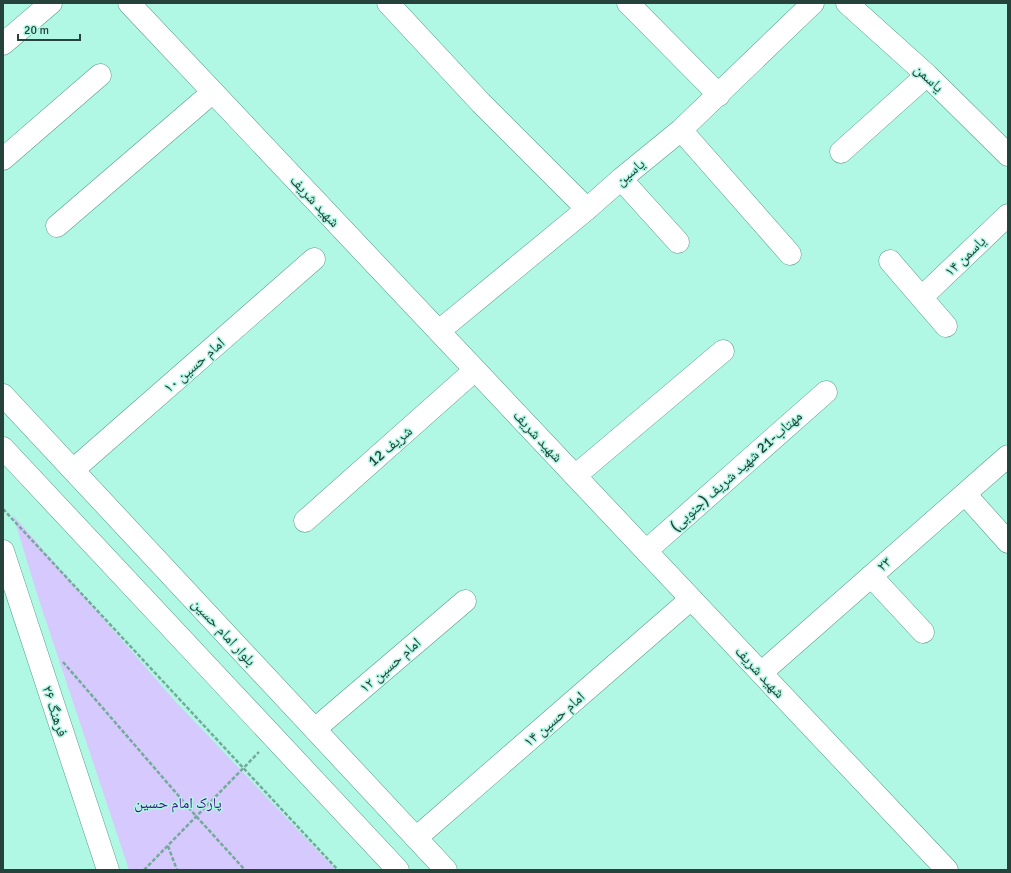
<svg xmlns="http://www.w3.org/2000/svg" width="1011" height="873" font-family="Signika,'Noto Naskh Arabic',sans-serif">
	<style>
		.green { fill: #d5c9fd }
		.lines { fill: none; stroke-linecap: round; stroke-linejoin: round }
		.minor-casing { stroke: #559a89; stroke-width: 23 }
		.secondary-casing { stroke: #559a89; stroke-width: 23 }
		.path { stroke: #75a99a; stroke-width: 2.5; stroke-dasharray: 4 2; stroke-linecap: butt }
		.minor { stroke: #fff; stroke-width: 22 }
		.secondary { stroke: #fff; stroke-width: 22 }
		.labels { text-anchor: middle; stroke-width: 3; stroke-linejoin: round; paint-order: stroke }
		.street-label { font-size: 15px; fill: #26433b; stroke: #b1f8e4 }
		.park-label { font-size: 15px; fill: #470e8c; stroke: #b1f8e4 }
	</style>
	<rect width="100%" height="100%" fill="#b1f8e4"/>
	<path class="green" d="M13 515 174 700 336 870H129L37 594Z"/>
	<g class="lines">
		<g class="minor-casing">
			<path id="minor" d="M129 3 947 870
				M388 3 481 103 587 209
				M628 3 719 95
				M847 3 927 75 1008 155
				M3 44 51 3
				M681 130 790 254
				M841 152 927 75
				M3 159 100 75
				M621 179 678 242
				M57 226 213 92
				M890 261 946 326
				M922 297 1008 215
				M439 331 587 209 621 179 681 130 813 3
				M73 470 314 259
				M575 476 723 351
				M965 494 1008 542
				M305 521 475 370
				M3 551 108 870
				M646 551 826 392
				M871 576 923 632
				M761 673 1008 456
				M315 729 465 601
				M416 838 691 599"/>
		</g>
		<g class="secondary-casing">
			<path id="secondary" d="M3 395 446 870
				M3 448 398 870"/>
		</g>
		<path class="path" d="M3 509 338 870
			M63 662 196 816 245 870
			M168 846 177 870
			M144 870 259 752"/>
		<use href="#minor" class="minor"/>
		<use href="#secondary" class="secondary"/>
	</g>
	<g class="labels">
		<g class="street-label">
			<text transform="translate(929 78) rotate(43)" y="5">یاسمن</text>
			<text transform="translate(630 172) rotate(-40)" y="5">یاسین</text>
			<text transform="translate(315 201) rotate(47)" y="5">شهید شریف</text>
			<text transform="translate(965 256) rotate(-44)" y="5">یاسمن ۱۴</text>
			<text transform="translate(194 365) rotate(-41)" y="5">امام حسین ۱۰</text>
			<text transform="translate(538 436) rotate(47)" y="5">شهید شریف</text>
			<text transform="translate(390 446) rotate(-41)" y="5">شریف 12</text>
			<text transform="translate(736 471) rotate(-42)" y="5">مهتاب-21 شهید شریف (جنوبی)</text>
			<text transform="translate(884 564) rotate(-41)" y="5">۲۳</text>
			<text transform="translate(224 632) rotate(47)" y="5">بلوار امام حسین</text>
			<text transform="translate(390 665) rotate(-41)" y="5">امام حسین ۱۲</text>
			<text transform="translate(760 672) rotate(47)" y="5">شهید شریف</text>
			<text transform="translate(55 711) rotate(72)" y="5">فرهنگ ۲۶</text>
			<text transform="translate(554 719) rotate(-41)" y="5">امام حسین ۱۴</text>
		</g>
		<g class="park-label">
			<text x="178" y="808">پارک امام حسین</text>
		</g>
	</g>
	<rect width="1011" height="873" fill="none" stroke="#26433b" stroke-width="8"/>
	<path d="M18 34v6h62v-6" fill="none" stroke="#26433b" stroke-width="2"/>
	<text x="24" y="34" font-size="12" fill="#26433b" stroke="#b1f8e4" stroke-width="3" paint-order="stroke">20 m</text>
</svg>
